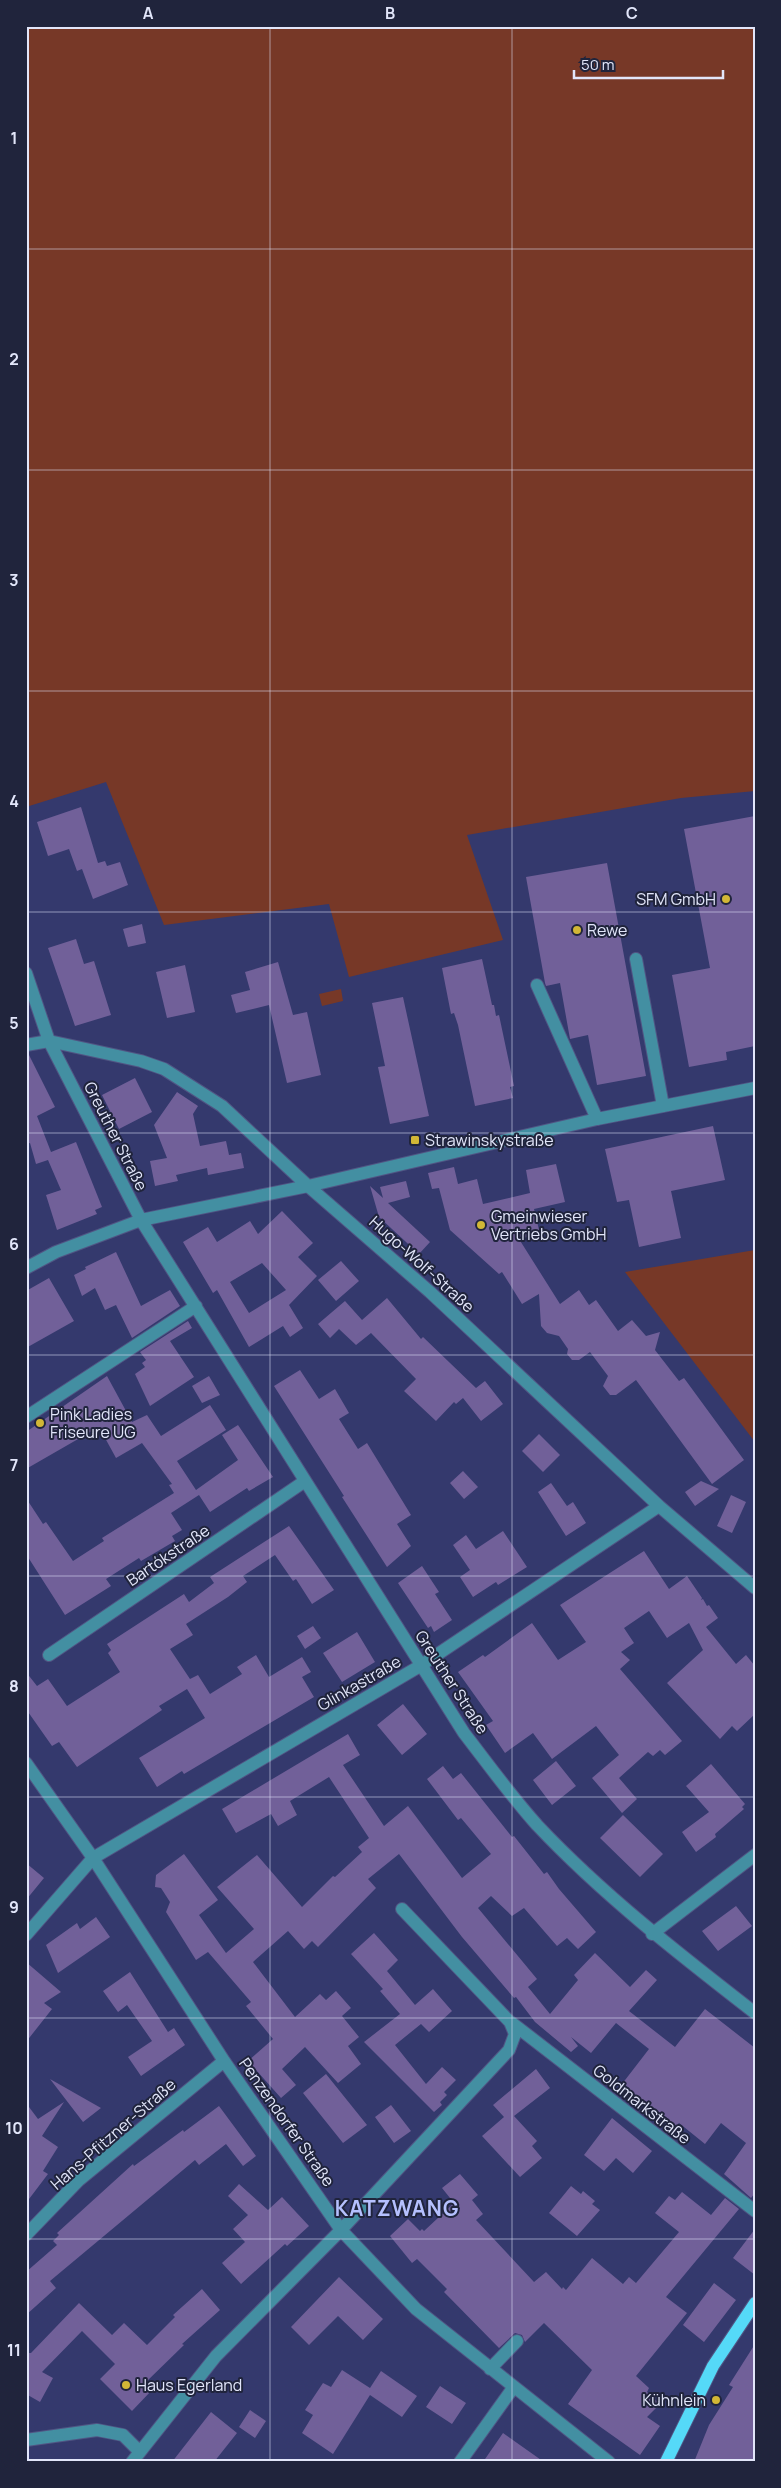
<svg xmlns="http://www.w3.org/2000/svg" width="781" height="2488" font-family="Manrope,sans-serif">
	<style>
		.green { fill: #773827 }
		.building { fill: #716099; fill-rule: evenodd }
		.lines { fill: none; stroke-linecap: round; stroke-linejoin: round }
		.minor-casing { stroke: #505584; stroke-width: 14 }
		.major-casing { stroke: #505584; stroke-width: 14 }
		.minor { stroke: #438fa2; stroke-width: 12 }
		.major { stroke: #55d9f8; stroke-width: 12 }
		.grid { fill: none; stroke: #e2e6fa; stroke-width: 1; stroke-opacity: 0.55 }
		.poi-dot { fill: #d2b736; stroke: #20243c; stroke-width: 2 }
		.labels { text-anchor: middle; stroke-width: 4; stroke-linejoin: round; paint-order: stroke }
		.poi-label { font-size: 16px; fill: #e2e6fa; stroke: #20243c; text-anchor: start }
		.street-label { font-size: 16px; fill: #e2e6fa; stroke: #20243c }
		.district-label { font-size: 21px; font-weight: bold; letter-spacing: 1px; fill: #b5c0fe; stroke: #20243c }
		.neatline { fill: none; stroke: #e2e6fa; stroke-width: 2 }
		.grid-label { font-size: 16px; text-anchor: middle; font-weight: bold; fill: #e2e6fa }
	</style>
	<rect width="100%" height="100%" fill="#34396d"/>
	<path class="green" d="M26 26H755V791L681 798 467 835 503 940 349 977 329 904 164 925 106 782 26 807Z
		M341 989 343 1001 322 1006 319 994Z
		M755 1250V1442L625 1272Z"/>
	<path class="building" d="M81 807 98 863 105 861 107 866 120 862 128 885 93 899 82 869 77 871 69 849 48 856 37 822Z
		M755 816V1046L726 1052 727 1060 689 1067 672 975 710 968 684 829Z
		M607 863 646 1076 597 1085 588 1035 570 1039 560 983 546 986 545 983 526 877Z
		M142 924 146 943 128 947 123 929Z
		M76 939 84 964 94 961 111 1015 75 1026 48 948Z
		M482 959 492 1005H494L496 1016 499 1015 514 1086 510 1087 513 1098 475 1106 458 1025 454 1013 451 1014 442 968Z
		M278 962 293 1015 307 1012 321 1075 287 1083 269 1005 236 1013 231 995 250 990 245 972Z
		M185 965 195 1012 167 1018 156 972Z
		M403 997 429 1116 390 1124 378 1067 385 1066 372 1003Z
		M26 1053H28L55 1107 37 1116 51 1152 76 1142 102 1207 95 1210 97 1214 57 1230 46 1195 61 1190 48 1160 36 1164 30 1143 26 1144Z
		M135 1078 152 1112 119 1129 102 1095Z
		M177 1092 198 1106 193 1114 200 1146 226 1141 229 1155 241 1153 244 1168 208 1175 207 1168 176 1175 178 1181 155 1186 150 1161 167 1158 154 1125Z
		M713 1126 725 1180 671 1191 681 1238 639 1247 629 1200 617 1202 605 1149Z
		M556 1164 565 1202 534 1209 540 1234 519 1239 560 1304 579 1290 589 1305 596 1300 618 1331 632 1320 646 1336 660 1332 655 1350 679 1381 684 1378 744 1460 712 1484 636 1380 616 1395H610L603 1386 608 1376 590 1352 579 1360H572L567 1354 568 1349 559 1336 547 1333 541 1326 539 1294 522 1304 502 1272 499 1274 450 1230 439 1188 432 1189 428 1173 454 1167 458 1184 477 1179 483 1204 530 1193 526 1170Z
		M406 1181 410 1197 388 1203 430 1242 419 1254 379 1217 370 1186 383 1198 380 1187Z
		M282 1211 313 1243 298 1257 317 1276 289 1305 303 1328 290 1337 283 1326 249 1347 217 1290 213 1293 183 1242 208 1227 217 1242 250 1221 258 1234ZM262 1263 286 1290 249 1313 230 1282Z
		M116 1252 141 1306 170 1290 180 1306 132 1338 116 1305 105 1310 95 1288 82 1296 74 1275 86 1269 85 1267Z
		M341 1261 359 1281 336 1301 318 1280Z
		M49 1278 74 1321 26 1348V1291Z
		M387 1298 421 1339 423 1337 476 1388 485 1381 503 1404 481 1421 463 1398 456 1404 454 1402 436 1421 404 1391 416 1379 371 1333 356 1345 339 1329 330 1338 318 1324 345 1301 362 1320Z
		M188 1321 192 1328 170 1341 194 1377 150 1406 135 1374 145 1367 142 1363 146 1360 140 1352Z
		M300 1370 319 1399 335 1389 349 1413 339 1419 358 1449 367 1443 411 1515 397 1524 411 1546 387 1567 342 1497 344 1496 274 1386Z
		M107 1376 132 1422 147 1415 161 1436 210 1405 226 1430 177 1461 196 1490 238 1460 222 1435 238 1425 273 1477 249 1491 247 1488 210 1512 199 1495 171 1513 182 1530 172 1536 175 1541 141 1561 139 1558 106 1579 111 1586 65 1615 26 1554V1498L43 1524 46 1522 73 1561 104 1541 102 1538 174 1493 169 1485 172 1484 142 1443 116 1458 99 1427 26 1469V1432Z
		M209 1376 220 1395 202 1403 192 1386Z
		M539 1434 560 1455 543 1472 522 1451Z
		M463 1471 478 1487 464 1499 450 1483Z
		M701 1481 719 1489 695 1506 685 1492Z
		M551 1483 567 1506 573 1502 586 1523 566 1536 538 1492Z
		M731 1495 746 1502 732 1533 717 1526Z
		M289 1526 334 1590 312 1604 296 1579 293 1581 275 1555 243 1576 247 1582 228 1597 186 1624 193 1635 170 1649 190 1679 198 1675 210 1694 242 1674 237 1667 256 1655 269 1677 302 1657 311 1672 302 1677 314 1697 184 1774 182 1771 157 1787 139 1758 205 1718 187 1689 159 1706 162 1710 77 1767 59 1742 52 1746 26 1709V1672L37 1686 48 1679 67 1706 120 1672 108 1653 111 1650 107 1644 184 1594 189 1602 214 1583 210 1577Z
		M503 1531 527 1567 498 1585 496 1582 473 1597 460 1577 470 1570 453 1545 466 1535 476 1549Z
		M644 1551 669 1589 687 1576 702 1598 701 1600 703 1599 707 1606 709 1605 718 1618 706 1627 736 1664 746 1655 755 1666V1714L737 1731 732 1726 720 1739 667 1683 703 1650 689 1623 667 1638 649 1611 624 1628 634 1643 621 1652 630 1660 620 1669 682 1741 665 1755 660 1750 653 1756 648 1752 619 1778 637 1799 622 1813 592 1778 619 1755 596 1726 552 1759 533 1733 505 1753 486 1725 493 1721 458 1672 483 1655 485 1657 532 1623 558 1660 586 1642 560 1605Z
		M422 1566 439 1592 435 1594 452 1620 434 1632 431 1626 428 1628 398 1583Z
		M313 1626 321 1638 305 1649 297 1636Z
		M357 1632 375 1662 342 1682 323 1653Z
		M403 1704 427 1734 402 1755 377 1725Z
		M348 1734 360 1755 343 1765 384 1826 408 1806 462 1878 491 1854 461 1818 458 1820 427 1779 443 1766 453 1779 461 1773 512 1837 514 1836 544 1874 547 1872 559 1889 596 1932 578 1949 567 1938 557 1946 524 1908 512 1916 491 1896 478 1908 537 1979 528 1987 550 2014 578 1980 574 1975 595 1953 630 1987 646 1970 657 1980 629 2011 675 2047 705 2009 755 2048V2193L751 2198 724 2174 746 2143 721 2123 705 2144 679 2123 675 2127 622 2084 649 2049 616 2023 591 2053 571 2037 578 2046 571 2052 535 2022 516 1997 514 1998 462 1937 399 1854 368 1879 376 1888 318 1947 312 1941 304 1949 288 1931 253 1962 295 2017 320 1994 326 2000 336 1991 351 2008 342 2016 359 2037 348 2046 361 2064 338 2083 305 2047 282 2069 296 2085 281 2098 248 2061 273 2039 246 2006 251 2002 208 1952 196 1960 166 1912 170 1902 161 1888 155 1887 156 1875 184 1854 218 1900 199 1915 226 1953 254 1929 217 1887 257 1855 302 1907 333 1876 335 1877 362 1852 358 1847 369 1838 329 1777 290 1801 297 1815 278 1826 271 1814 236 1833 222 1809Z
		M556 1761 576 1786 552 1805 533 1780Z
		M711 1764 745 1804 742 1807 744 1809 715 1834 716 1837 696 1852 682 1832 709 1812 686 1786Z
		M623 1815 663 1854 640 1877 600 1838Z
		M26 1863 44 1878 26 1900Z
		M736 1906 752 1926 718 1951 702 1931Z
		M96 1917 110 1937 58 1973 46 1945 77 1923 80 1929Z
		M374 1933 398 1960 387 1971 415 2005 433 1989 452 2011 429 2032 421 2024 395 2045 426 2084 442 2067 456 2080 444 2092 447 2095 440 2102 442 2105 434 2112 364 2042 400 2014 380 1991 383 1989 351 1954Z
		M26 1962 61 1992 44 2003 52 2009 26 2042Z
		M130 1972 168 2032 174 2028 185 2045 141 2076 128 2057 152 2041 127 2005 118 2012 103 1991Z
		M536 2069 550 2088 514 2116 537 2141 532 2146 542 2158 520 2177 482 2136 504 2117 493 2105Z
		M326 2074 367 2125 343 2143 303 2093Z
		M50 2079 101 2108 83 2122Z
		M64 2102 42 2136 58 2147 43 2171 48 2174 26 2203V2103L38 2119Z
		M391 2105 411 2131 394 2143 375 2117Z
		M219 2106 256 2156 243 2166 226 2144 199 2165 195 2160 50 2281 56 2288 26 2315V2272L57 2245 53 2241 59 2235 57 2233 133 2164 134 2166 183 2130 184 2132Z
		M612 2118 652 2151 633 2173 616 2158 604 2171 584 2155Z
		M460 2174 478 2195 472 2200 483 2214 476 2220 534 2282 546 2272 562 2289 563 2287 566 2290 592 2258 623 2284 629 2277 636 2283 679 2232 655 2213 669 2196 675 2200 682 2192 711 2215 725 2198 739 2209 666 2297 687 2313 636 2376 649 2388 647 2392 660 2404 647 2417 660 2426 640 2455 568 2404 592 2370 544 2323 525 2342 522 2335 515 2333 499 2348 444 2292 447 2289 417 2259 412 2263 390 2236 408 2219 420 2231 422 2229 424 2231 454 2203 442 2188Z
		M239 2184 268 2210 282 2197 309 2226 287 2246 285 2244 241 2284 222 2263 245 2242 233 2229 248 2215 228 2196Z
		M571 2186 581 2194 583 2191 595 2201 592 2204 600 2210 577 2236 549 2213Z
		M755 2229V2275L733 2258Z
		M339 2277 383 2319 363 2340 338 2316 309 2345 291 2327Z
		M714 2283 736 2300 704 2342 683 2325Z
		M202 2289 220 2310 182 2344 184 2345 145 2383 152 2390 132 2411 100 2379 115 2364 82 2331 42 2372 53 2378 40 2402 26 2394V2353H31L79 2303 112 2335 124 2323 147 2345 175 2317 173 2315Z
		M755 2344V2462H694L709 2425 733 2387 729 2385Z
		M342 2370 370 2388 381 2371 417 2396 402 2417 370 2395 333 2454 302 2433 313 2415 305 2410 323 2383 331 2387Z
		M440 2386 466 2403 452 2424 426 2407Z
		M250 2410 266 2421 255 2438 239 2427Z
		M211 2412 237 2433 214 2462H172Z
		M503 2433 510 2438 544 2462H483Z"/>
	<g class="lines">
		<g class="minor-casing">
			<path id="minor" d="M636 959 663 1106
				M26 973 49 1041 141 1220 464 1733C488 1764 511 1796 537 1825 603 1895 679 1954 755 2013
				M537 985 597 1119
				M26 1045 49 1041 141 1061 164 1069 222 1106 308 1186 430 1292 659 1506 755 1588
				M26 1268 56 1252 141 1220 308 1186 597 1119 755 1088
				M26 1417 196 1306
				M49 1655 305 1481
				M26 1763 93 1858 224 2061 341 2230 416 2309 609 2462
				M652 1934 755 1855
				M26 1935 93 1858 420 1666 659 1506
				M512 2023 755 2211
				M26 2235 79 2180 224 2061
				M490 2369 517 2341
				M26 2440 97 2430 123 2435 140 2452
				M132 2462 216 2356 341 2230 509 2050 515 2034 510 2022 402 1909
				M460 2462 513 2388"/>
		</g>
		<g class="major-casing">
			<path id="major" d="M666 2462 713 2366 755 2303"/>
		</g>
		<use href="#minor" class="minor"/>
		<use href="#major" class="major"/>
	</g>
	<path class="grid" d="M270 26V2462M512 26V2462M26 249H755M26 470H755M26 691H755M26 912H755M26 1133H755M26 1355H755M26 1576H755M26 1797H755M26 2018H755M26 2239H755"/>
	<g class="poi-dot">
		<circle cx="726" cy="899" r="5"/>
		<circle cx="577" cy="930" r="5"/>
		<rect x="410" y="1135" width="10" height="10" rx="2.5"/>
		<circle cx="481" cy="1225" r="5"/>
		<circle cx="40" cy="1423" r="5"/>
		<circle cx="126" cy="2385" r="5"/>
		<circle cx="716" cy="2400" r="5"/>
	</g>
	<g class="labels">
		<g class="poi-label">
			<text x="716" y="905" text-anchor="end">SFM GmbH</text>
			<text x="587" y="936">Rewe</text>
			<text x="425" y="1146">Strawinskystraße</text>
			<text x="491" y="1222">Gmeinwieser<tspan x="491" dy="18">Vertriebs GmbH</tspan></text>
			<text x="50" y="1420">Pink Ladies<tspan x="50" dy="18">Friseure UG</tspan></text>
			<text x="136" y="2391">Haus Egerland</text>
			<text x="706" y="2406" text-anchor="end">Kühnlein</text>
		</g>
		<g class="street-label">
			<text transform="translate(116 1136) rotate(63)" y="6">Greuther Straße</text>
			<text transform="translate(422 1264) rotate(42)" y="6">Hugo-Wolf-Straße</text>
			<text transform="translate(168 1555) rotate(-34)" y="6">Bartókstraße</text>
			<text transform="translate(452 1682) rotate(57)" y="6">Greuther Straße</text>
			<text transform="translate(359 1683) rotate(-30)" y="6">Glinkastraße</text>
			<text transform="translate(642 2104) rotate(38)" y="6">Goldmarkstraße</text>
			<text transform="translate(287 2122) rotate(55)" y="6">Penzendorfer Straße</text>
			<text transform="translate(113 2134) rotate(-41)" y="6">Hans-Pfitzner-Straße</text>
		</g>
		<g class="district-label">
			<text x="397" y="2216">KATZWANG</text>
		</g>
	</g>
	<rect width="781" height="2488" fill="none" stroke="#20243c" stroke-width="55"/>
	<path d="M574 70v8h149v-8" fill="none" stroke="#e2e6fa" stroke-width="2.5"/>
	<text x="581" y="70" font-size="15" fill="#e2e6fa" stroke="#20243c" stroke-width="4" paint-order="stroke">50 m</text>
	<rect x="28" y="28" width="726" height="2432" class="neatline"/>
	<g class="grid-label">
		<text x="148" y="19">A</text>
		<text x="390" y="19">B</text>
		<text x="632" y="19">C</text>
		<text x="14" y="144">1</text>
		<text x="14" y="365">2</text>
		<text x="14" y="586">3</text>
		<text x="14" y="807">4</text>
		<text x="14" y="1029">5</text>
		<text x="14" y="1250">6</text>
		<text x="14" y="1471">7</text>
		<text x="14" y="1692">8</text>
		<text x="14" y="1913">9</text>
		<text x="14" y="2134">10</text>
		<text x="14" y="2356">11</text>
	</g>
</svg>
